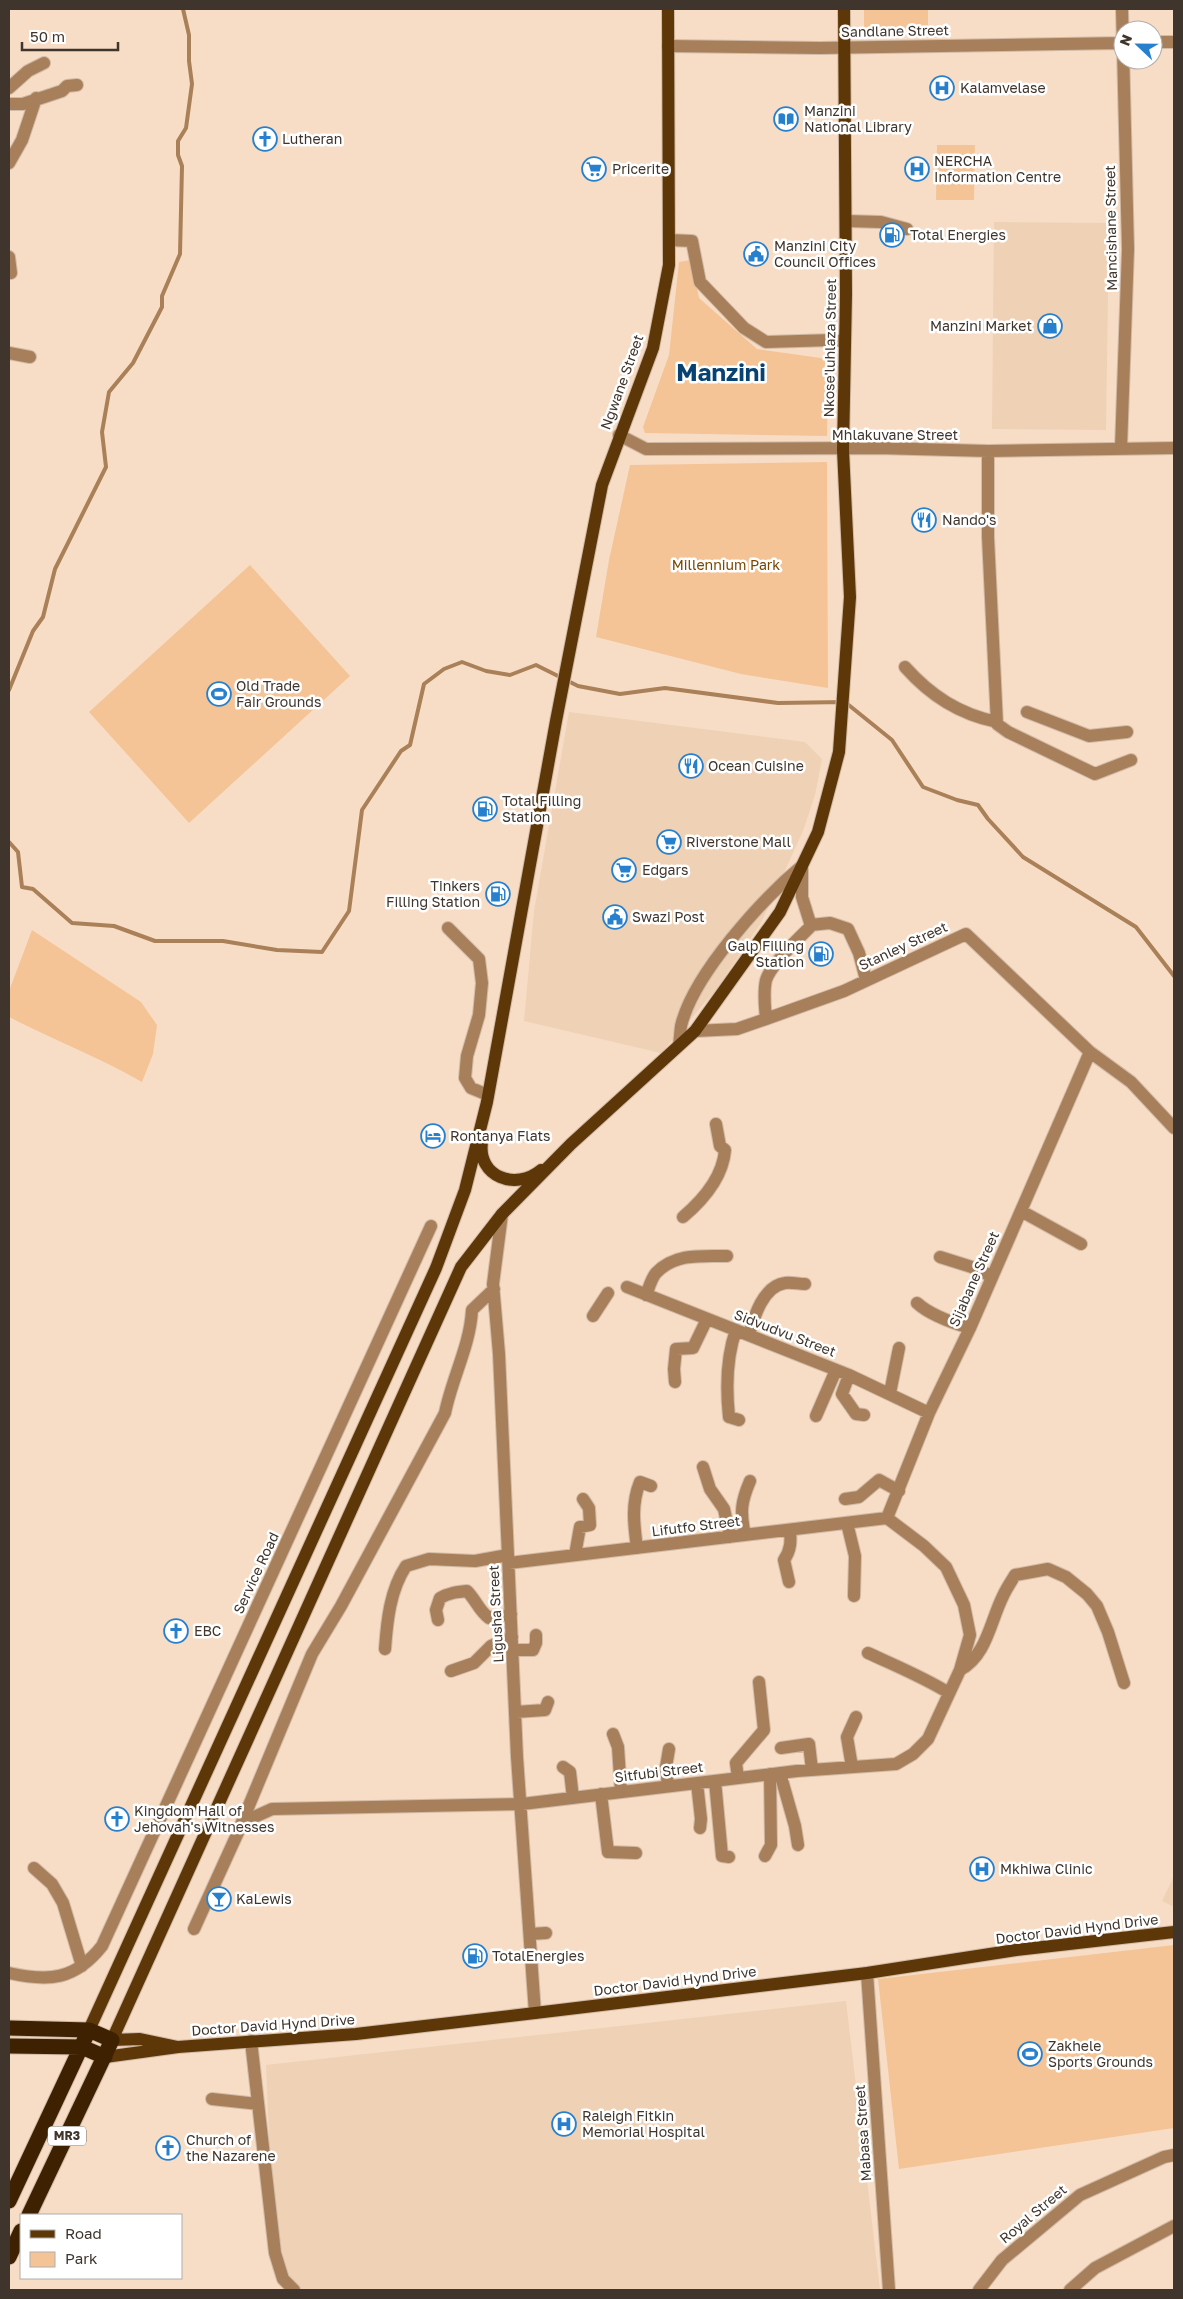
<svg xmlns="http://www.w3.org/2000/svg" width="1183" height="2299" font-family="'Golos Text',sans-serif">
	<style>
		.built { fill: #efd1b5 }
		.green { fill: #f4c497 }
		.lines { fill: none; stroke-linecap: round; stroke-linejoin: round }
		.stream { stroke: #a98058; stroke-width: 4 }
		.minor-casing { stroke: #d2bba7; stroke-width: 14 }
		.major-casing { stroke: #d2bba7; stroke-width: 14 }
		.highway-casing { stroke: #d2bba7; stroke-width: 17 }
		.minor { stroke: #a7805b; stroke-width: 12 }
		.major { stroke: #5d3708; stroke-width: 12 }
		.highway { stroke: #3e2101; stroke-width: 15 }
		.labels { text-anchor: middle; stroke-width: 5; stroke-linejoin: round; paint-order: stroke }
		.shield { fill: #fff; stroke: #79726b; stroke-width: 1 }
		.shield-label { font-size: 12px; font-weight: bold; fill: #3f352c }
		.street-label { font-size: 14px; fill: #3f352c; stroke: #fff }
		.poi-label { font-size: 14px; fill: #3f352c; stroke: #fff; text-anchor: start }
		.park-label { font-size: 14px; fill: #794600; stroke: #fff }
		.town-label { font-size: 24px; font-weight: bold; fill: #074273; stroke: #fff }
	</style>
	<rect width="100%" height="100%" fill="#f7ddc6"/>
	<path class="built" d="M994 222 1109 223 1106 430 992 429Z
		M569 712 805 742 822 759 815 795 803 831 761 923 715 991 661 1053 524 1021 534 911Z
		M1174 1876V1907L1162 1901Z
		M846 2001 880 2290H288L271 2184 266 2065Z"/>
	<path class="green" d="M864 9H928V27L864 29Z
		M937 145H975L974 200H936Z
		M691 260 699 298 757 349 828 359 827 436 645 433 643 427 669 355 679 262Z
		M827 462 828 688 741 674 596 637 609 560 630 465Z
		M250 565 350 676 189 823 89 712Z
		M32 930 141 1002 157 1025 153 1054 142 1082C99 1057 53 1040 9 1017V991Z
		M1174 1945V2128L899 2169 878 1979Z"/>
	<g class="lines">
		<path class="stream" d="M9 690 33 631 43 617 55 569 106 467 102 432 109 392 133 363 162 307V296L180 254 182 166 178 155V141L186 128 192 84 189 61V35L183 9
			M9 842 18 852 22 887 33 889 72 923 114 926 155 941H223L277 950 322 952 349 911 362 810 401 751 410 745 424 684 444 669 462 662 486 671 510 675 536 665 578 686 620 694 665 688 778 703 845 702 892 740 923 787 957 800 978 805 988 819 1023 857 1136 927 1174 976"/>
		<g class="minor-casing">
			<path id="minor" d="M1153 42H1174
				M668 46 820 48 1123 43
				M9 88 28 71 44 63
				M9 104H23L62 91 67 86 77 85
				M9 163 22 140 36 98
				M846 221 881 222 907 229
				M669 240 692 241 700 282 744 328 766 342 833 340 845 342
				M9 257 11 273
				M9 353 30 357
				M619 435 646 449 878 448 988 451 1174 448
				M1121 448 1128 249 1122 9
				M988 451V537L997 724 1008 732 1095 774 1131 760
				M905 667C931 696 959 714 997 722
				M1027 712 1089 736 1127 732
				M810 925 830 923 848 929 859 953 866 980
				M448 928 479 959 482 983 479 1015 467 1056 465 1078 471 1088 488 1095
				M766 1019C765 1007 763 993 766 980 771 964 799 938 811 926L802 897V866
				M695 1031 737 1029 766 1019 844 991 966 934 1090 1052 1131 1082 1174 1128
				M679 1045C680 1039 680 1033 681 1026 693 975 762 899 802 866
				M1021 1211 1081 1244
				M502 1214 493 1284 499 1354 517 1757 535 2013
				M683 1217C703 1200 723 1176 725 1150L720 1146 716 1124
				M940 1257 978 1269 992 1277
				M627 1287 849 1375 929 1413
				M646 1295C649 1288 651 1279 656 1273 675 1253 702 1256 727 1256
				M917 1303C929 1314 953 1323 970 1328
				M593 1316 608 1293
				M736 1330C726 1358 726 1388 729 1417L739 1420
				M749 1335C754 1317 763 1286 785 1283 791 1282 799 1284 805 1284
				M849 1375 842 1394 856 1414 864 1415
				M675 1382 674 1369 676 1349 693 1348 707 1319
				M890 1393 899 1348
				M816 1416 836 1370
				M703 1467 710 1489 724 1509 730 1537
				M845 1499 859 1497 879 1480 899 1491
				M887 1518 929 1413 970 1328 1090 1052
				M847 1523 855 1556 854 1596
				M745 1535C740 1512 741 1502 750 1481
				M637 1548C634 1525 631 1504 640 1482L651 1486
				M575 1555 580 1527 590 1525 589 1508 583 1499
				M509 1563 887 1518
				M789 1582 784 1560C791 1550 791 1541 790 1530
				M438 1620 436 1610 440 1598C449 1593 456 1592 467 1591 476 1600 479 1611 489 1618L511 1614
				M385 1649C387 1621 390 1590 406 1566L429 1559 475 1561 508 1555
				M513 1650H533L536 1643V1635
				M868 1653C896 1666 923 1677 949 1693
				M960 1670C987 1655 990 1622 1003 1596 1006 1589 1011 1582 1015 1575L1048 1569 1066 1577 1087 1594 1097 1606 1108 1632 1124 1683
				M451 1671 474 1663 491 1646 512 1637
				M516 1712 545 1710 548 1702
				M613 1734 618 1747 621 1792
				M781 1748 809 1744 812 1770
				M563 1767 570 1772 573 1798
				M852 1767 847 1737 856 1717
				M780 1773 795 1826 798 1845
				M738 1778 736 1763 764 1730 759 1682
				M715 1781 722 1856 729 1857
				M697 1783 701 1819 700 1828
				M668 1786 666 1767 669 1749
				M601 1794 608 1852 636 1853
				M240 1827 312 1654 341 1606 445 1413C452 1378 470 1346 472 1310L494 1289
				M765 1856 771 1845 770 1774
				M34 1868 52 1884 63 1903 82 1966
				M194 1929 240 1828 252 1818 272 1809 522 1804 797 1771 896 1764 913 1754 928 1739 960 1670 970 1635 964 1605 946 1567 924 1546 887 1518
				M530 1934 546 1933
				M9 1973C49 1982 75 1980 102 1946L431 1226
				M867 1973 889 2290
				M251 2041 275 2253 283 2279 294 2290
				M212 2099 258 2104
				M979 2290 1002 2260 1080 2195 1164 2157 1174 2155
				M1070 2290 1095 2268 1174 2226"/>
		</g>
		<g class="major-casing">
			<path id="major" d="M482 1142C477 1177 516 1191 541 1170
				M89 2030 436 1268 465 1190 487 1102 556 721 602 485 653 348 669 265 668 9
				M178 2047 140 2039 112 2040 461 1267 502 1214 571 1144 695 1031 780 912 818 832 839 752 850 597 843 450 846 294 844 9
				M105 2057 178 2047 356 2034 535 2013 867 1973 1016 1950 1174 1932"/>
		</g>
		<g class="highway-casing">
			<path id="highway" d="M9 2028 89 2030 112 2040 29 2215
				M9 2046 82 2047 105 2057
				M9 2201 89 2030
				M9 2257 21 2231"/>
		</g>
		<use href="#minor" class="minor"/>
		<use href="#major" class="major"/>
		<use href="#highway" class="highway"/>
	</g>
	<defs>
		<g id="hospital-ring" transform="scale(1.25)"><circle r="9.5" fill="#fff" stroke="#2780cd" stroke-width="1.5"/><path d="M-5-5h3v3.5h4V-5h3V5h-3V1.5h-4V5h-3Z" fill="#2780cd"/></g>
		<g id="library-ring" transform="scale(1.25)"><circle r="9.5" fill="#fff" stroke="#2780cd" stroke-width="1.5"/><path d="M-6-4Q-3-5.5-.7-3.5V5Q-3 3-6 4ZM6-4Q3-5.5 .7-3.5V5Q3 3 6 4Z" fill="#2780cd"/></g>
		<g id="church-ring" transform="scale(1.25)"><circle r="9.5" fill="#fff" stroke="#2780cd" stroke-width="1.5"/><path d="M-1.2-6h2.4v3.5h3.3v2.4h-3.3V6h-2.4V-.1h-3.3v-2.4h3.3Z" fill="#2780cd"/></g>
		<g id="supermarket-ring" transform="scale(1.25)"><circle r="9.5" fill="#fff" stroke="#2780cd" stroke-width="1.5"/><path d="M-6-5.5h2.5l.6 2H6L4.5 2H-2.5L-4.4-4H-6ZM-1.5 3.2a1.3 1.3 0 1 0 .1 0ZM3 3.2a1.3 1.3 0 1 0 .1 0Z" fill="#2780cd"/></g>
		<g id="fuel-ring" transform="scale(1.25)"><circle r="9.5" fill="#fff" stroke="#2780cd" stroke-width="1.5"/><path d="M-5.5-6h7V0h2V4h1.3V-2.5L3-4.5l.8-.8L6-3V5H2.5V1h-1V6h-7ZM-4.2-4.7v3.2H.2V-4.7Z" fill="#2780cd"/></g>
		<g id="civic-ring" transform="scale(1.25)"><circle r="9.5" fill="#fff" stroke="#2780cd" stroke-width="1.5"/><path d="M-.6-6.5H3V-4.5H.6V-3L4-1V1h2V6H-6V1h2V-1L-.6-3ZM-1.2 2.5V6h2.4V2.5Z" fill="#2780cd"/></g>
		<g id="shop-ring" transform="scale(1.25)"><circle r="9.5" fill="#fff" stroke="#2780cd" stroke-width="1.5"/><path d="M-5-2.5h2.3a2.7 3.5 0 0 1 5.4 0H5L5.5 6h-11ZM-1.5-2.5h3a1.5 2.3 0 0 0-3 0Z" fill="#2780cd"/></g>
		<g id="restaurant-ring" transform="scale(1.25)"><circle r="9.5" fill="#fff" stroke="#2780cd" stroke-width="1.5"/><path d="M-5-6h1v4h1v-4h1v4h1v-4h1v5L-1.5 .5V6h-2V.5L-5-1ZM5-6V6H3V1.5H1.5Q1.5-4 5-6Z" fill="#2780cd"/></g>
		<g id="stadium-ring" transform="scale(1.25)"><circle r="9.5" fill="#fff" stroke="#2780cd" stroke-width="1.5"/><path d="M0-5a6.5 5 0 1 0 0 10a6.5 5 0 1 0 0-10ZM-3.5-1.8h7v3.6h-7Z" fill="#2780cd"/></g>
		<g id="hotel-ring" transform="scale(1.25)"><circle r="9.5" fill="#fff" stroke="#2780cd" stroke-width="1.5"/><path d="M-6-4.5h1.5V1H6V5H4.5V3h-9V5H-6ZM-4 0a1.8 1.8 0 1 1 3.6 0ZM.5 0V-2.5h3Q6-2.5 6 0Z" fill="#2780cd"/></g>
		<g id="bar-ring" transform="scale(1.25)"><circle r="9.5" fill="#fff" stroke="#2780cd" stroke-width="1.5"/><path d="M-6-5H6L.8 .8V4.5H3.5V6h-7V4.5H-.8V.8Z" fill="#2780cd"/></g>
	</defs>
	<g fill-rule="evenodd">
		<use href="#hospital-ring" x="942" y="88"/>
		<use href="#library-ring" x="786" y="119"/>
		<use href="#church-ring" x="265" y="139"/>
		<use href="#supermarket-ring" x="594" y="169"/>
		<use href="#hospital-ring" x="917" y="169"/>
		<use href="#fuel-ring" x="892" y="235"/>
		<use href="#civic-ring" x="756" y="254"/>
		<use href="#shop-ring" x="1050" y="326"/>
		<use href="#restaurant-ring" x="924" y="520"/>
		<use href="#stadium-ring" x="219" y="694"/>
		<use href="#restaurant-ring" x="691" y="766"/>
		<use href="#fuel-ring" x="485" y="809"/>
		<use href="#supermarket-ring" x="669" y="842"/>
		<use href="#supermarket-ring" x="624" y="870"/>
		<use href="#fuel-ring" x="498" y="894"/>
		<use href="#civic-ring" x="615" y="917"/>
		<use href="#fuel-ring" x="821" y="954"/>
		<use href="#hotel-ring" x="433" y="1136"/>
		<use href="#church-ring" x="176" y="1631"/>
		<use href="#church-ring" x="117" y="1819"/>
		<use href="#hospital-ring" x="982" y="1869"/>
		<use href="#bar-ring" x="219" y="1899"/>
		<use href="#fuel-ring" x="475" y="1956"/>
		<use href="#stadium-ring" x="1030" y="2054"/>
		<use href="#hospital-ring" x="564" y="2124"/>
		<use href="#church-ring" x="168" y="2148"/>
	</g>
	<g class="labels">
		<rect class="shield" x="48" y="2126.5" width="38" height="19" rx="4"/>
		<g class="shield-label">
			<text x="67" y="2140">MR3</text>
		</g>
		<g class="street-label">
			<text transform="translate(895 31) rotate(-1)" y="5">Sandlane Street</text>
			<text transform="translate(1111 228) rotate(-91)" y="5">Mancishane Street</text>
			<text transform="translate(830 348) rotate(-89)" y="5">Nkose'luhlaza Street</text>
			<text transform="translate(622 382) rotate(-70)" y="5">Ngwane Street</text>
			<text x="895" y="440">Mhlakuvane Street</text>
			<text transform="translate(903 946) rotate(-25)" y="5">Stanley Street</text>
			<text transform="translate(974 1279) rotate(-66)" y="5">Sijabane Street</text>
			<text transform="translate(785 1333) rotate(21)" y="5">Sidvudvu Street</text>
			<text transform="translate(696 1526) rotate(-7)" y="5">Lifutfo Street</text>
			<text transform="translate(256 1573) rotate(-65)" y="5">Service Road</text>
			<text transform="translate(496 1614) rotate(-93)" y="5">Ligusha Street</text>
			<text transform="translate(659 1772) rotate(-7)" y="5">Sitfubi Street</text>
			<text transform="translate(1077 1929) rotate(-7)" y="5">Doctor David Hynd Drive</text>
			<text transform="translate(675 1981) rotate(-7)" y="5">Doctor David Hynd Drive</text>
			<text transform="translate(273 2025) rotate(-4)" y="5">Doctor David Hynd Drive</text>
			<text transform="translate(863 2133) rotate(-94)" y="5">Mabasa Street</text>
			<text transform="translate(1033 2214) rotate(-40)" y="5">Royal Street</text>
		</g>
		<g class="poi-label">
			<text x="960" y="93">Kalamvelase</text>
			<text x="804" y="116">Manzini<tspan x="804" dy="16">National Library</tspan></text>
			<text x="282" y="144">Lutheran</text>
			<text x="934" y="166">NERCHA<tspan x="934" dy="16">Information Centre</tspan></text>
			<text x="612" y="174">Pricerite</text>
			<text x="910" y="240">Total Energies</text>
			<text x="774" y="251">Manzini City<tspan x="774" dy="16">Council Offices</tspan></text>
			<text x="1032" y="331" text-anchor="end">Manzini Market</text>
			<text x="942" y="525">Nando's</text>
			<text x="236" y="691">Old Trade<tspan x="236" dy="16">Fair Grounds</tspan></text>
			<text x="708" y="771">Ocean Cuisine</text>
			<text x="502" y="806">Total Filling<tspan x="502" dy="16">Station</tspan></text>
			<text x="686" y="847">Riverstone Mall</text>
			<text x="642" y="875">Edgars</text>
			<text x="480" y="891" text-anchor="end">Tinkers<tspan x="480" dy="16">Filling Station</tspan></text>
			<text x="632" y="922">Swazi Post</text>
			<text x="804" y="951" text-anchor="end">Galp Filling<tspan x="804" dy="16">Station</tspan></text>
			<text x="450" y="1141">Rontanya Flats</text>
			<text x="194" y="1636">EBC</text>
			<text x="134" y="1816">Kingdom Hall of<tspan x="134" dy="16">Jehovah's Witnesses</tspan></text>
			<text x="1000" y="1874">Mkhiwa Clinic</text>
			<text x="236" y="1904">KaLewis</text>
			<text x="492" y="1961">TotalEnergies</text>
			<text x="1048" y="2051">Zakhele<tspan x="1048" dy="16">Sports Grounds</tspan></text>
			<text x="582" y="2121">Raleigh Fitkin<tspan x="582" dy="16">Memorial Hospital</tspan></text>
			<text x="186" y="2145">Church of<tspan x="186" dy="16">the Nazarene</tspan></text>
		</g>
		<g class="park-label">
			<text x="726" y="570">Millennium Park</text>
		</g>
		<g class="town-label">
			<text x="721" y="381">Manzini</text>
		</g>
	</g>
	<rect width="1183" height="2299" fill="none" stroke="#3f352c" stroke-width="20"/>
	<rect x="20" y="2214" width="162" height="65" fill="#ffffff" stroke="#b2aeab"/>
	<rect x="30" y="2230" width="25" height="8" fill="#5d3708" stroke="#b2aeab"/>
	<text x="65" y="2239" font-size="15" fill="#3f352c">Road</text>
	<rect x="30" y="2252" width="25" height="15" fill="#f4c497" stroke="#b2aeab"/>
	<text x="65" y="2264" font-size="15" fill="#3f352c">Park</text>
	<g transform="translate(1138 45) rotate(292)"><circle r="24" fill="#ffffff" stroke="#b2aeab"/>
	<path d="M0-4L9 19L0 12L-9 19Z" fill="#2780cd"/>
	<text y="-8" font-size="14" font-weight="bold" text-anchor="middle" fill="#3f352c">N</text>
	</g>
	<path d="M22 42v8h96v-8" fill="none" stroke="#3f352c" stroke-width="2.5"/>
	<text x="30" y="42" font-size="15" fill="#3f352c" stroke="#ffffff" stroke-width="4" paint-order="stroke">50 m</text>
</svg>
